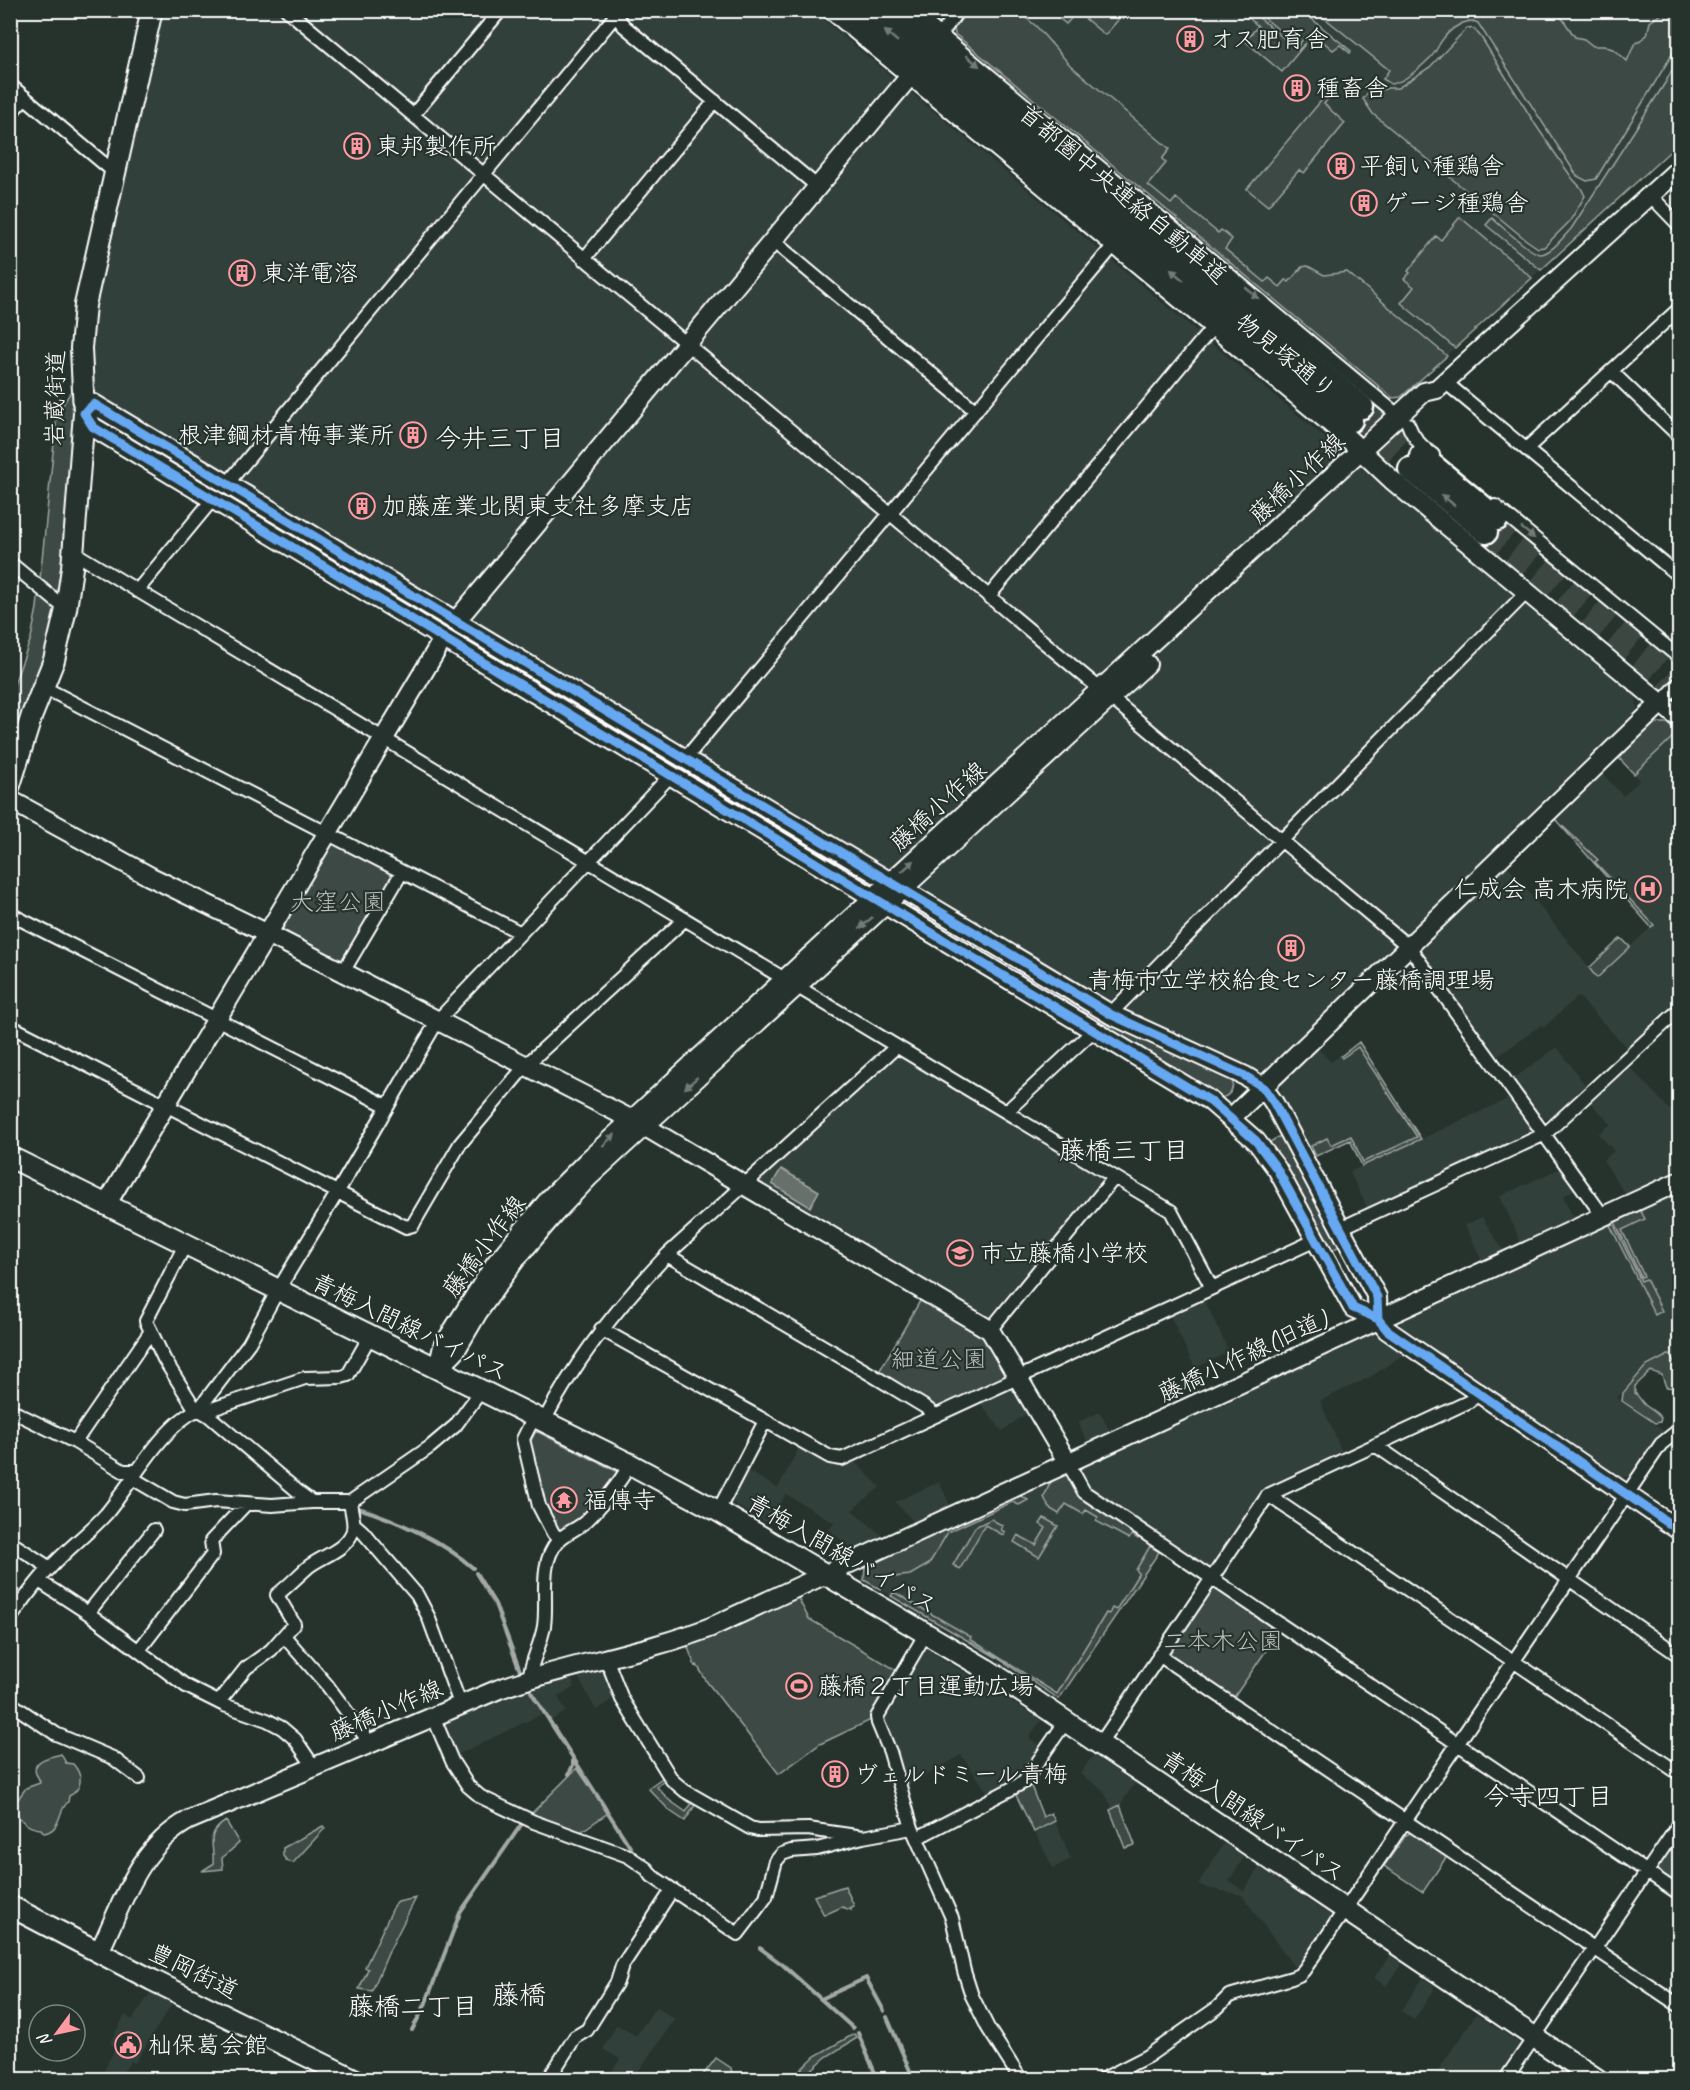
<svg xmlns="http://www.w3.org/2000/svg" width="1690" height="2090" font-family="Caveat,'Klee One',sans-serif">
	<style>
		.built { fill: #333f3a }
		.green { fill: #3e4944; stroke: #9ea4a2; stroke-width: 1.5 }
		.water { fill: #67706c; stroke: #a4a9a7; stroke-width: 1.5 }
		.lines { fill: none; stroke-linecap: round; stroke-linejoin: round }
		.stream { stroke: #a4a9a7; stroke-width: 4 }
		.highway-tunnel { stroke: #3c4742; stroke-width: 22; stroke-dasharray: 22 11; stroke-linecap: butt }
		.street-casing { stroke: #fff; stroke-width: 16 }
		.secondary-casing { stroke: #fff; stroke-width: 22 }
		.primary-casing { stroke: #fff; stroke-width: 24 }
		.highway-casing { stroke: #fff; stroke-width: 27 }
		.street { stroke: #26332d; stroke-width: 12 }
		.secondary { stroke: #26332d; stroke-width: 18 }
		.primary { stroke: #26332d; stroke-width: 20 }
		.highway { stroke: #26332d; stroke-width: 22 }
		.cycleway-casing { stroke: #26332d; stroke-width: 13 }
		.cycleway { stroke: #66a8f1; stroke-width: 9 }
		.oneway { fill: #727a76 }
		.labels { text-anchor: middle; stroke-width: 4.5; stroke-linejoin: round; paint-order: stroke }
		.poi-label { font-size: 24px; fill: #fff; stroke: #26332d; text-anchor: start }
		.street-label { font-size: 24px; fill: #fff; stroke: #26332d }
		.park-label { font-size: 24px; fill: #bbbfbe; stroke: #26332d }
		.neighbourhood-label { font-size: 26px; fill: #fff; stroke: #26332d }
		.quarter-label { font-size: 27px; fill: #fff; stroke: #26332d }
	</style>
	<rect width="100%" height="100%" fill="#26332d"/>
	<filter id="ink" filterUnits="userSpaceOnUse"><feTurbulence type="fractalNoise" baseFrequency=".0167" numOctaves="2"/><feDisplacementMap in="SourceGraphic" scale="12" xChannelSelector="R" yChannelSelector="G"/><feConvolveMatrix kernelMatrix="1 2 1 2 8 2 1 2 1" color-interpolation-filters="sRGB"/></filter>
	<g filter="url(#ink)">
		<path class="built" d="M967 10 1679 11V143L1401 397 1393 398 955 34 954 29Z
			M164 11H813L1636 697 1637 710 1265 1071 1256 1073 1126 1015 94 395 92 356 94 321 117 211Z
			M1678 732 1679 999 1627 1048 1578 996 1543 1028 1541 1025 1497 1057 1423 955 1424 946 1507 865 1597 978 1651 927 1554 820 1602 773 1623 796 1640 780 1634 774Z
			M1359 1042 1421 1139 1510 1098 1532 1129 1531 1134 1368 1210 1350 1172 1362 1166 1350 1141 1314 1157 1280 1093 1282 1083 1318 1048 1331 1062Z
			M1557 1047 1586 1086 1550 1119 1541 1118 1513 1079Z
			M901 1055 1103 1177 1104 1183 992 1319 987 1320 759 1186V1180L894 1056Z
			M1629 1066 1670 1110 1679 1103V1173L1627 1197 1603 1160 1614 1151 1598 1134 1611 1124 1590 1102Z
			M1561 1168 1576 1189 1563 1196 1575 1221 1522 1245 1500 1196Z
			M1679 1190V1371L1670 1353 1645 1366 1617 1398 1664 1431 1655 1439 1630 1476 1622 1478 1400 1326 1401 1317Z
			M1482 1217 1505 1253 1483 1263 1465 1225Z
			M1203 1297 1229 1352 1195 1368 1169 1313Z
			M1371 1333 1380 1337 1404 1354 1372 1376 1320 1401 1343 1454 1264 1491 1212 1567 1206 1568 1087 1486 1078 1471 1079 1466 1366 1334Z
			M1011 1386 1016 1388 1030 1411 1002 1431 979 1401Z
			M1100 1412 1111 1434 1089 1445 1078 1422Z
			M800 1446 836 1466 852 1459 880 1487 852 1510 886 1539 856 1553 829 1529 835 1523 786 1494 768 1524 734 1504 730 1497 744 1469 778 1488Z
			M1065 1474 1068 1475 1080 1495 1161 1549 1059 1699 996 1657 864 1580 865 1566Z
			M939 1482 952 1509 917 1525 895 1502Z
			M927 1649 1041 1720 1029 1738 1043 1748 1027 1773 991 1797 961 1755 906 1787 883 1722V1716L921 1650Z
			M605 1666 617 1696 596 1710 577 1675Z
			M570 1676 575 1687 558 1697 566 1711 551 1721 532 1689Z
			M527 1690 542 1714 453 1757 438 1721 504 1696Z
			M1093 1755 1135 1783 1120 1805 1113 1809 1103 1790 1080 1774Z
			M1055 1821 1071 1859 1053 1868 1035 1832Z
			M1224 1843 1244 1857 1229 1881 1244 1891 1259 1867 1330 1915 1331 1920 1297 1971 1242 1895 1207 1888 1198 1884Z
			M1390 1955 1399 1961 1400 1966 1386 1986 1374 1978Z
			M1423 1978 1433 1985 1434 1990 1414 2020 1401 2011Z
			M154 1988 175 1999 135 2063 131 2061 118 2079 99 2080 116 2047 110 2043 125 2015 132 2020Z
			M656 2007 675 2019 633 2079H607L620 2059 603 2049 617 2025 636 2036Z
			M1476 2014 1518 2042 1520 2049 1500 2079 1432 2080Z"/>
		<path class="green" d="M967 11H1017L1036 26 1070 65 1170 149 1162 159 1166 163 1148 185 1171 204 1176 198 1218 233 1221 230 1232 239 1225 249 1265 282 1269 278 1280 287 1286 280 1289 282 1302 267 1308 266 1324 275 1347 272 1447 356 1401 397 1393 398 955 34 954 29Z
			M1050 11H1126L1105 35 1077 12 1066 24Z
			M1241 11H1251L1298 50 1306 43 1282 72 1245 41 1258 26Z
			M1256 11H1302L1351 51 1350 53 1340 45 1333 50 1314 34 1307 41 1304 38 1298 46Z
			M1316 11H1552L1562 18 1575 37 1584 39 1593 46H1604L1615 50 1627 61 1634 45 1647 35 1650 22 1666 11H1679V43L1596 179 1587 181 1577 176 1570 165 1478 23C1467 17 1450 29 1443 39 1438 45 1436 53 1430 58 1421 67 1405 82 1391 84L1383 79 1389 70Z
			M1467 28 1474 29 1481 37 1535 124 1572 178 1581 188 1585 196 1570 221 1544 247 1538 248 1525 239 1373 114 1363 99 1373 86 1379 91 1388 88H1398L1430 67Z
			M1679 57V143L1541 270 1486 225 1492 218C1500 225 1532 255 1541 254 1553 252 1563 237 1571 229L1665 83Z
			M1331 89 1334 91 1324 104 1345 123 1304 173 1299 170 1268 206 1247 189Z
			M1460 217 1532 278 1455 348 1401 303 1414 287 1404 279 1410 273 1408 271 1436 236 1441 240Z
			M75 385 74 427 60 590 49 648 11 754V692L31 638 37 608 57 414Z
			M1653 723H1667L1679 733V735L1677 733 1634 774 1618 757Z
			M1555 819 1598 860 1595 862 1654 925 1651 927Z
			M335 843 393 873 394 878 345 961 340 963 285 934 282 926 330 845Z
			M911 904 1005 957 999 967 908 910Z
			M1621 938 1630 947 1597 978 1589 968Z
			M1020 966 1232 1078C1235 1090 1229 1098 1217 1098L1014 976Z
			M1359 1042 1421 1139 1362 1166 1350 1140 1316 1156 1311 1146 1327 1138 1331 1145 1351 1136 1363 1162 1417 1137 1358 1047 1342 1058 1341 1056Z
			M1285 1133 1344 1244 1328 1252 1265 1145Z
			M1639 1208 1645 1219 1622 1230 1644 1276 1641 1277 1614 1220Z
			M1612 1221 1641 1281 1646 1279 1662 1311 1655 1315 1609 1223Z
			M925 1300 982 1334 1007 1372 1006 1378 941 1408 935 1407 882 1375 880 1370 920 1301Z
			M1670 1354 1679 1372V1399L1676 1388 1666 1387 1662 1375 1651 1371 1635 1386V1393C1640 1397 1641 1402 1645 1405 1651 1410 1656 1411 1661 1418L1660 1422 1655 1423 1622 1401 1623 1393 1645 1367Z
			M536 1431 620 1473 599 1495 582 1518 557 1534 543 1504 529 1444Z
			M1065 1474 1068 1475 1080 1495 1140 1536 1138 1539 1132 1535 1129 1539 1096 1521 1098 1517 1086 1510 1083 1514 1066 1504 1059 1514 1049 1508 1044 1497C1052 1481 1046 1483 1065 1474Z
			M1019 1495 1028 1500 1019 1505 1012 1502 948 1532 929 1564 910 1575 887 1578 880 1589 864 1580 865 1566Z
			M1044 1518 1058 1526 1039 1557 1014 1542 1018 1535 1036 1545 1046 1528 1040 1524Z
			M991 1519 1003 1526 1001 1530 1005 1532 1003 1535 985 1525 960 1569 953 1565 975 1527Z
			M1150 1546 1159 1552 1059 1699 996 1657 891 1596 894 1592 971 1637 970 1639 1057 1694 1106 1613 1109 1614 1112 1608 1116 1610 1139 1573 1136 1570Z
			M1217 1587 1277 1627 1278 1633 1235 1696H1230L1170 1656 1169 1650 1212 1588Z
			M797 1596 809 1619 898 1671 871 1720 820 1744 779 1774 707 1682 697 1665 695 1666 687 1645Z
			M61 1754 66 1763 73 1764C83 1775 83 1789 69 1796L68 1802C57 1811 62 1830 44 1833L41 1829C26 1828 18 1819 13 1806L26 1788 40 1783C40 1780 38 1777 36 1774 31 1759 52 1757 61 1754Z
			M577 1768 608 1813 579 1833 530 1815Z
			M665 1776 667 1778 657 1787 669 1800 686 1812 694 1800 697 1802 685 1821 670 1811 648 1788Z
			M1029 1781 1043 1817 1051 1813 1055 1821 1034 1832 1015 1793Z
			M1120 1805 1135 1845 1125 1848 1110 1810Z
			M226 1821 239 1843 222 1858 223 1869 202 1871 213 1864C215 1844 204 1835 226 1821Z
			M323 1826 325 1828 293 1863 287 1861 283 1856V1848Z
			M1412 1832 1447 1856 1423 1892 1384 1866 1406 1835Z
			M1679 1833V1887L1658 1872 1657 1868Z
			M845 1886 854 1906 850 1908 851 1910 842 1907 824 1915 814 1896Z
			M416 1898 390 1949 372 1991 359 1989 368 1969 365 1967 394 1906 398 1902Z
			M854 2034 857 2038 826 2057 801 2079H791L815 2056Z
			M716 2058 731 2068 732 2073 727 2079H700Z"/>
		<path class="water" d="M781 1169 819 1191 810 1207 772 1184Z"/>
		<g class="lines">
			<path class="stream" d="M358 1508C395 1519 444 1542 473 1568
				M476 1573 495 1604 520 1671
				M531 1692 632 1850
				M569 1774 573 1765V1759
				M760 1948 783 1965 853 2028
				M821 1999 866 1978 884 2011
				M887 2017 914 2080
				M412 2030 425 2005 460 1913 523 1822
				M858 2033 878 2080"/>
			<path class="highway-tunnel" d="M1362 407 1421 456
				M1351 420 1410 469
				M1497 519 1680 671
				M1486 532 1680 693"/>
			<g class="street-casing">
				<path id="street" d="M287 10 1409 947 1603 1216
					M911 10 1399 416
					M612 11 624 26 818 187
					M941 35 958 10
					M10 85 114 172
					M10 114 25 97
					M413 115 501 10
					M1650 195 1680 226
					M773 241 976 411
					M584 259 715 101
					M1611 371 1680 437
					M1445 382 1680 577
					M1408 424C1413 438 1421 446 1433 455
					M1526 449 1680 308
					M227 484 620 10
					M1495 506 1680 658
					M73 552 1171 1211 1212 1288
					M10 563 66 609
					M137 591 213 499
					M989 596 1213 327
					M43 687 521 933
					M1661 703 1680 682
					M685 759 1114 245
					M10 914 387 1106
					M343 972 402 872
					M1112 1015 1117 1007 1527 592
					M10 1026 406 1227 413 1225 415 1221 460 1144 526 1065 684 920
					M1006 1112 1094 1030
					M1341 1228 1545 1134 1680 1009
					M185 1245 146 1321 164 1359 194 1407 208 1415 301 1494 312 1502
					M667 1255 872 1375 925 1407 935 1415
					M601 1329 830 1457 842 1459 1316 1240
					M990 1330 1114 1178
					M199 1409 215 1408 305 1378 341 1377 348 1375 370 1336
					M10 1410 75 1442 123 1471H137
					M534 1417 523 1439 539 1506 553 1533 559 1540
					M544 1421C576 1359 619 1305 667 1255L896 1047
					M75 1442 151 1331
					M1375 1445 1680 1656
					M1068 1463 1084 1492 1680 1894
					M132 1478 173 1502 185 1505 216 1501 272 1505 312 1502H350
					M1268 1495 1680 1774
					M718 1511 765 1421
					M354 1524 362 1531 417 1595 428 1616 460 1704
					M10 1542 50 1568
					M39 1581 88 1613 186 1686 224 1705 267 1720 282 1728 295 1739 314 1767
					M88 1613 154 1530
					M10 1619C23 1601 35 1583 50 1568 67 1549 89 1533 106 1514 132 1483 162 1425 199 1409L249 1343 278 1290 337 1193 438 1020 671 775
					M926 1633 881 1710 877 1717 878 1723 890 1752 912 1828 952 1918 964 1971 972 1996 988 2028 1021 2080
					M284 1636 327 1685 370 1743
					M139 1650 213 1554 211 1541 246 1504
					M1159 1655 1680 2006
					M606 1658 622 1699 672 1780 685 1791 750 1828 758 1830 808 1829 863 1837 912 1828
					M529 1679C531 1661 541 1645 544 1626 548 1599 538 1564 558 1541 565 1533 577 1529 585 1522 599 1509 621 1481 630 1464
					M219 1702 246 1668 271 1650 294 1624 277 1595C288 1586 298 1576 308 1567 322 1556 344 1551 352 1533 356 1525 351 1511 350 1502L430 1447 455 1426 481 1391
					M10 1703 56 1734 113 1758 139 1778
					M433 1716 452 1761 468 1786 481 1797 534 1822 628 1856 647 1869 652 1876 738 1934 766 1897 776 1861 782 1854 791 1851 817 1849 863 1837
					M1100 1744 1268 1495 1468 1402 1480 1393
					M917 1838 1024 1782 1066 1721
					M548 2080 575 2037 587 2030 617 1982 622 1966 672 1890
					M1101 2080 1148 2056 1217 2008 1229 1996 1292 1978 1299 1975 1304 1970 1661 1444 1680 1429
					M1505 2080 1680 1823"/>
			</g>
			<g class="secondary-casing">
				<path id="secondary" d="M832 10 1341 432 1392 480 1680 719
					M456 621 910 76
					M10 800 149 876 268 934 644 1126 990 1330 1068 1463
					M1231 1118 1661 703
					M106 1205 443 639
					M1378 1319 1377 1297 1274 1103 1263 1087 1245 1076 1112 1015 94 404 84 413 93 427 1209 1100 1256 1141 1277 1169 1353 1308 1378 1319 1387 1330 1400 1339 1680 1531
					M441 1366 454 1353 478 1312 515 1260 555 1213 589 1177 1147 664
					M438 1369 443 1346 495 1264 550 1198 586 1162 1424 392 1437 389 1680 168
					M99 1952C124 1901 137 1849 189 1820L499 1689C568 1664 642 1654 711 1627L1680 1181"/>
			</g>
			<g class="primary-casing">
				<path id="primary" d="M10 785 32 715 54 660 66 609 72 568 84 413 81 348 85 305 152 10
					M10 1157 630 1464 718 1511 986 1669 1034 1700 1598 2080
					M10 1906 152 1980 356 2080"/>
			</g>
			<g class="highway-casing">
				<path id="highway" d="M861 10 1351 420
					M888 10 1362 407
					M1421 456 1497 519
					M1410 469 1486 532"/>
			</g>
			<use href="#street" class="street"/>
			<use href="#secondary" class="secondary"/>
			<use href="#primary" class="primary"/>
			<use href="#highway" class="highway"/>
			<g class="cycleway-casing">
				<path id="cycleway" d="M1378 1319 1377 1297 1274 1103 1263 1087 1245 1076 1112 1015 94 404 84 413 93 427 1209 1100 1256 1141 1277 1169 1353 1308 1378 1319 1387 1330 1400 1339 1680 1531"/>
			</g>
			<use href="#cycleway" class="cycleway"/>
		</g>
		<defs><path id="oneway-solid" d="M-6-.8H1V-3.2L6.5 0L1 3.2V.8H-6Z" transform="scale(1.5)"/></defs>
		<g class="oneway">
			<use href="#oneway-solid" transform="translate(891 36) rotate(-140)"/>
			<use href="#oneway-solid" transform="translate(973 61) rotate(40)"/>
			<use href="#oneway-solid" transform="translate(1177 275) rotate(-140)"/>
			<use href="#oneway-solid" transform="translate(1252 293) rotate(40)"/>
			<use href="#oneway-solid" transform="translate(1448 500) rotate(-140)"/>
			<use href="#oneway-solid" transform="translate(1528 533) rotate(39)"/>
			<use href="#oneway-solid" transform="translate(908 866) rotate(-42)"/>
			<use href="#oneway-solid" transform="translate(866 923) rotate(138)"/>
			<use href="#oneway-solid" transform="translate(691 1083) rotate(138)"/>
			<use href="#oneway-solid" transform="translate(609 1140) rotate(-43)"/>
		</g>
	</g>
	<defs>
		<g id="building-ring" transform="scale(1.35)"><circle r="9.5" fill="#26332d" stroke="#ff9aa2" stroke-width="1.5"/><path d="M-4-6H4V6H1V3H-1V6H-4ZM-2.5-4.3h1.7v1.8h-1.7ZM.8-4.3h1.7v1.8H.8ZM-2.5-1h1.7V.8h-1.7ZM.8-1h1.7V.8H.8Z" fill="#ff9aa2"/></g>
		<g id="hospital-ring" transform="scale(1.35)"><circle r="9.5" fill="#26332d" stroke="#ff9aa2" stroke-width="1.5"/><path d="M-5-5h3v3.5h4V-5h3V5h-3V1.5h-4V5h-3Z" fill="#ff9aa2"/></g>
		<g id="school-ring" transform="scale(1.35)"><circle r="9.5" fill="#26332d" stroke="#ff9aa2" stroke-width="1.5"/><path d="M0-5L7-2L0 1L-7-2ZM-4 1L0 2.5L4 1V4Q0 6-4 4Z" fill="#ff9aa2"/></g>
		<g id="temple-ring" transform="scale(1.35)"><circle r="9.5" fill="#26332d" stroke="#ff9aa2" stroke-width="1.5"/><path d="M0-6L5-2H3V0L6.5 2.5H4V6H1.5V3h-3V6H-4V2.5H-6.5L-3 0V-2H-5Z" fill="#ff9aa2"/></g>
		<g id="stadium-ring" transform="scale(1.35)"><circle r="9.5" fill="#26332d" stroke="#ff9aa2" stroke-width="1.5"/><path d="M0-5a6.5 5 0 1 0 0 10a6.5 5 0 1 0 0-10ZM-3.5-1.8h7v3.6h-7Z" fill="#ff9aa2"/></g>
		<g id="civic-ring" transform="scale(1.35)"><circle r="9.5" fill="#26332d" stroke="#ff9aa2" stroke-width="1.5"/><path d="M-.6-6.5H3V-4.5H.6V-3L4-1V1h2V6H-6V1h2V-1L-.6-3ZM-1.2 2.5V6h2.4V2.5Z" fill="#ff9aa2"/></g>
	</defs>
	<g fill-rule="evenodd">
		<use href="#building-ring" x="1190" y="39"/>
		<use href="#building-ring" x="1297" y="88"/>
		<use href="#building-ring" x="357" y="146"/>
		<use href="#building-ring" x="1341" y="166"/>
		<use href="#building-ring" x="1364" y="203"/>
		<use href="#building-ring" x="242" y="273"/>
		<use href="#building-ring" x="413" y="435"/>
		<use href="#building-ring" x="362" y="506"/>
		<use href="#hospital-ring" x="1648" y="889"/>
		<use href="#building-ring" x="1291" y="948"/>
		<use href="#school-ring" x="960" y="1253"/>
		<use href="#temple-ring" x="564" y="1500"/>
		<use href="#stadium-ring" x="799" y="1686"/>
		<use href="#building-ring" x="835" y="1774"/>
		<use href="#civic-ring" x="128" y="2045"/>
	</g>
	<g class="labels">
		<g class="poi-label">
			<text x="1210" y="47">オス肥育舎</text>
			<text x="1316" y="96">種畜舎</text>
			<text x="376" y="154">東邦製作所</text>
			<text x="1360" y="174">平飼い種鶏舎</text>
			<text x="1384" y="211">ゲージ種鶏舎</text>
			<text x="262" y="281">東洋電溶</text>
			<text x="394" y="443" text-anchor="end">根津鋼材青梅事業所</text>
			<text x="382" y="514">加藤産業北関東支社多摩支店</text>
			<text x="1628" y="897" text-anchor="end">仁成会 高木病院</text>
			<text x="1291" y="988" text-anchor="middle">青梅市立学校給食センター藤橋調理場</text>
			<text x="980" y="1261">市立藤橋小学校</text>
			<text x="584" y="1508">福傳寺</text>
			<text x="818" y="1694">藤橋２丁目運動広場</text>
			<text x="854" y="1782">ヴェルドミール青梅</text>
			<text x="148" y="2053">杣保葛会館</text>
		</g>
		<g class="street-label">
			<text transform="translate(1123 194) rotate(40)" y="8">首都圏中央連絡自動車道</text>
			<text transform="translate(1286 356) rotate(39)" y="8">物見塚通り</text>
			<text transform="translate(55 398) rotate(-89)" y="8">岩蔵街道</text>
			<text transform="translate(1297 478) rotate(-43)" y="8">藤橋小作線</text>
			<text transform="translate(938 806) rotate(-42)" y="8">藤橋小作線</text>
			<text transform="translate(484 1246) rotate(-53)" y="8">藤橋小作線</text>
			<text transform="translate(410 1327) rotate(26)" y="8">青梅入間線バイパス</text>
			<text transform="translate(1243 1356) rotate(-25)" y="8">藤橋小作線(旧道)</text>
			<text transform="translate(842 1554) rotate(30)" y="8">青梅入間線バイパス</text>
			<text transform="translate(386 1710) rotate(-23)" y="8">藤橋小作線</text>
			<text transform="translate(1253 1816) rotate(34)" y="8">青梅入間線バイパス</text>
			<text transform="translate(194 1971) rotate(26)" y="8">豊岡街道</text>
		</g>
		<g class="park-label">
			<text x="338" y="910">大窪公園</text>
			<text x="939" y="1367">細道公園</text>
			<text x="1223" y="1649">二本木公園</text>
		</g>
		<g class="neighbourhood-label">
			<text x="500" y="447">今井三丁目</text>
			<text x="1124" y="1159">藤橋三丁目</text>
			<text x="1548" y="1805">今寺四丁目</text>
			<text x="413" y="2015">藤橋二丁目</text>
		</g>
		<g class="quarter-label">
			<text x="519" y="2004">藤橋</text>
		</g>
	</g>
	<rect width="1690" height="2090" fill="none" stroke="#26332d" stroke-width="36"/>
	<rect x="18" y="18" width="1654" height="2054" fill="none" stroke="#fff" stroke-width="2" filter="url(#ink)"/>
	<g transform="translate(57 2033) rotate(237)"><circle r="28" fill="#26332d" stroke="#7d8581" stroke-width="1.5"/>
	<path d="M0-4.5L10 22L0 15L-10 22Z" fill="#ff9aa2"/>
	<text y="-9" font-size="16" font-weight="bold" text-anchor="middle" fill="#ffffff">N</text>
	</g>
</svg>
